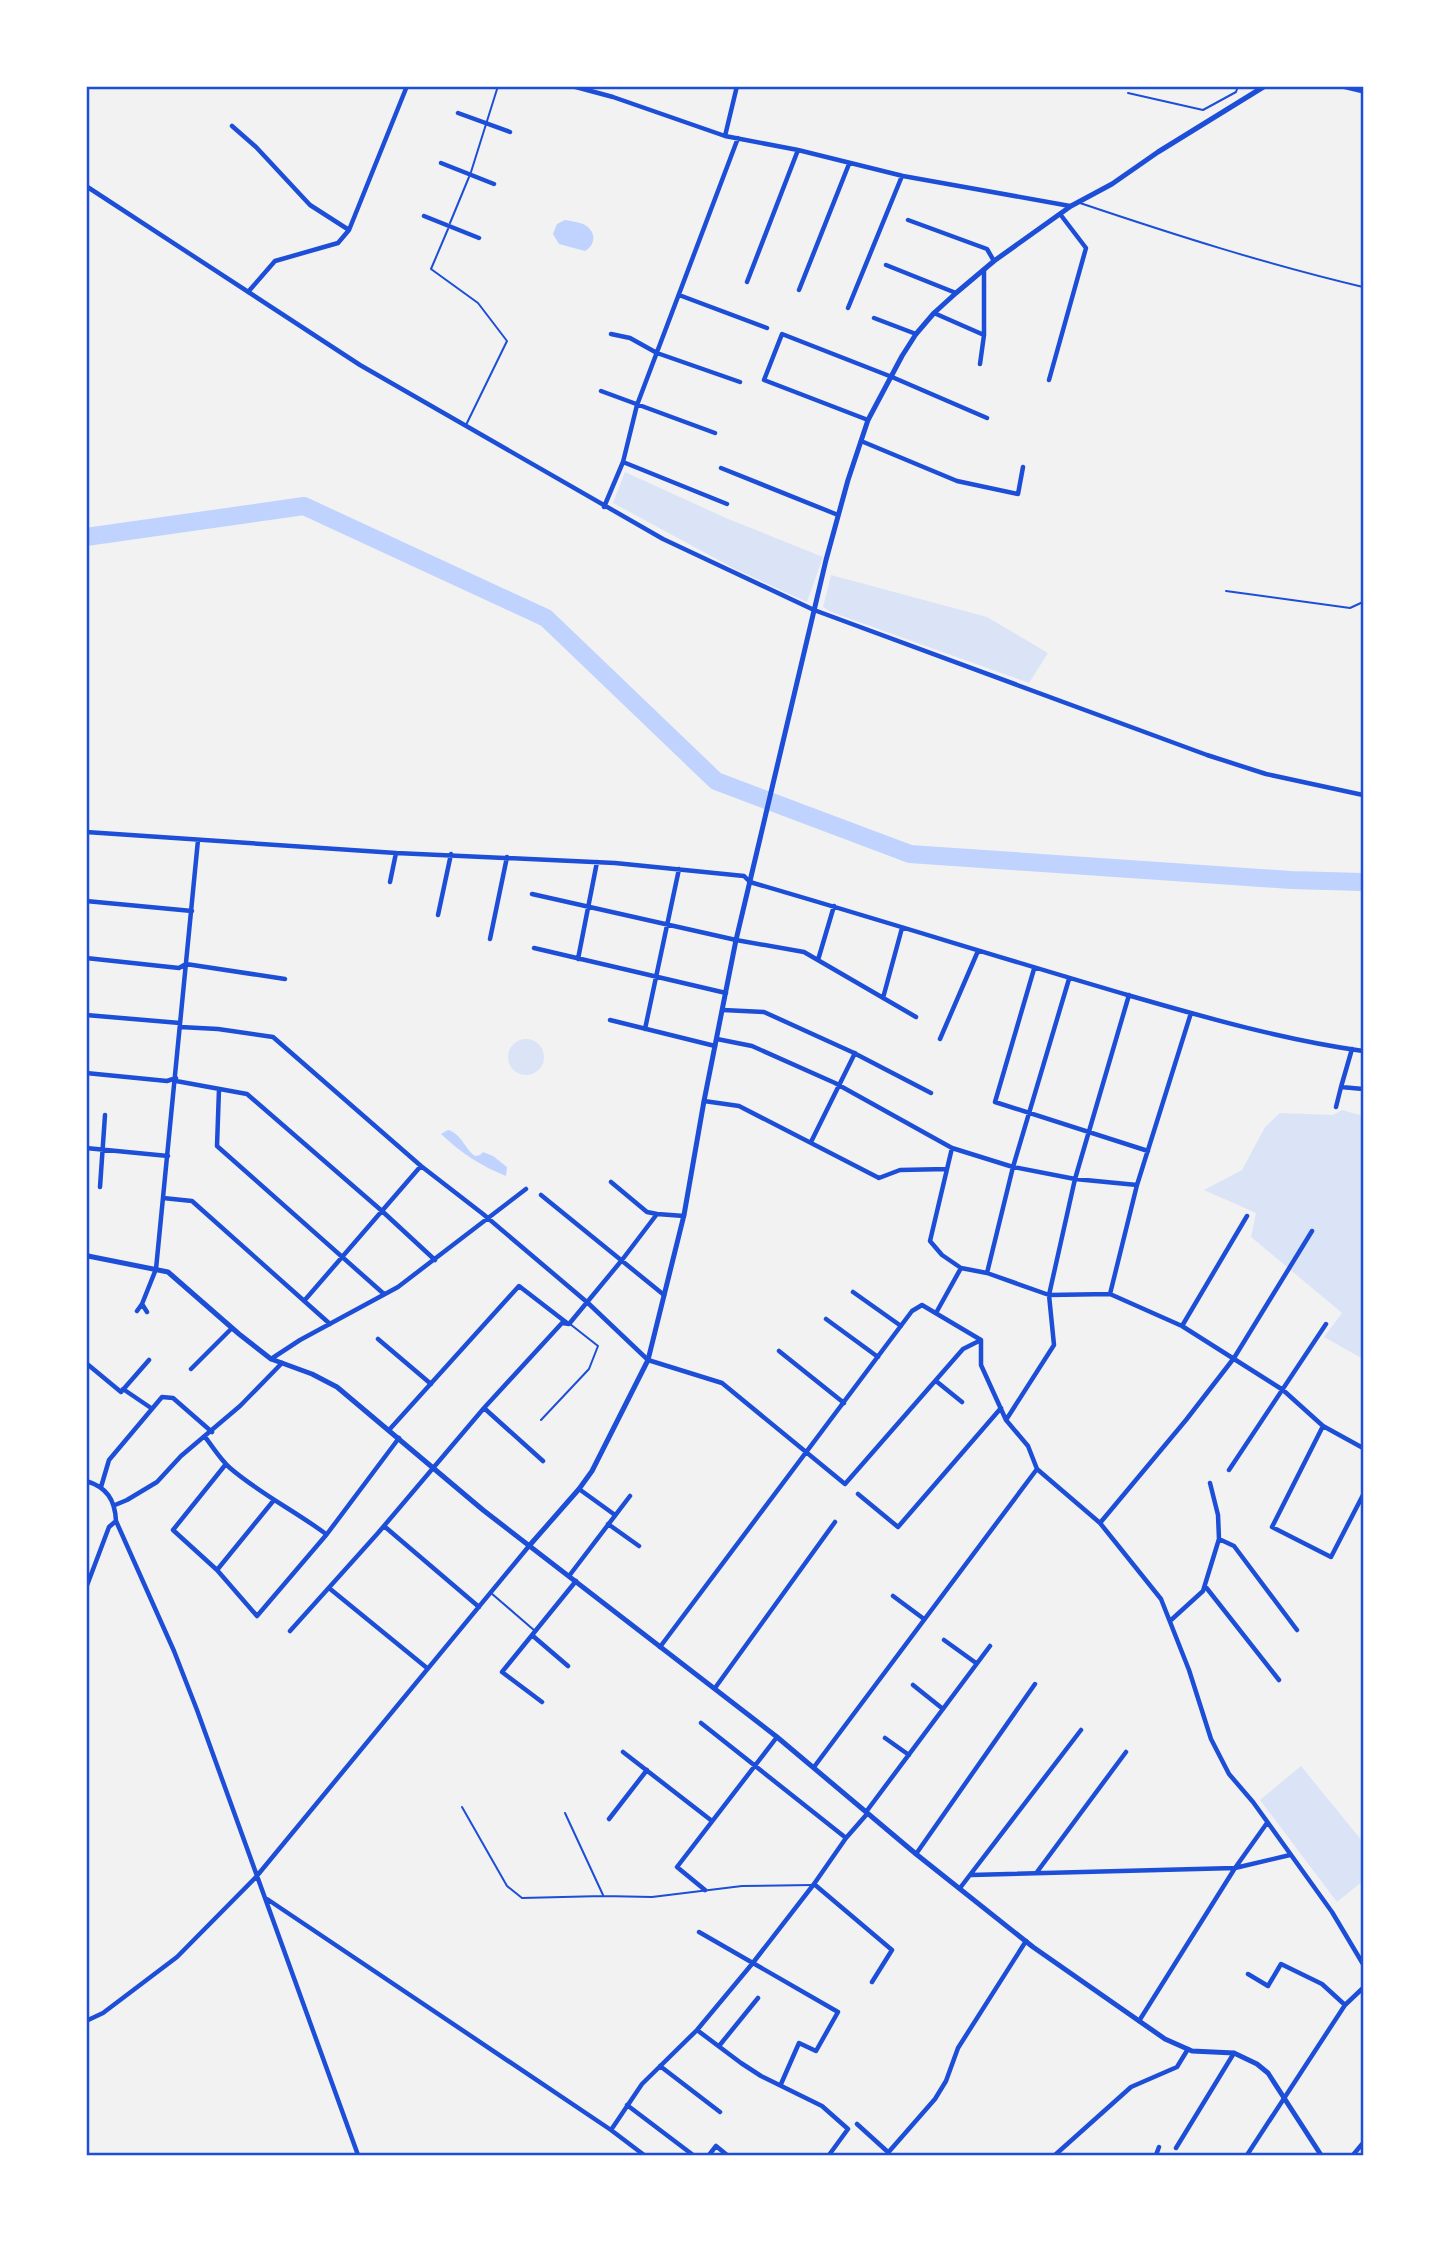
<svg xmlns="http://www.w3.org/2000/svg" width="1449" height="2241" font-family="'Varela Round',sans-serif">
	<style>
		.green { fill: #dbe4f7 }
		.water { fill: #bfd3fe }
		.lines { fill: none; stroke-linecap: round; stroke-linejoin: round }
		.river { stroke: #bfd3fe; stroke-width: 18 }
		.service { stroke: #1d4ed8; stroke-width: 2 }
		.minor { stroke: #1d4ed8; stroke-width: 4.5 }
		.tertiary { stroke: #1d4ed8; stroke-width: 5 }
		.neatline { fill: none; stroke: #1d4ed8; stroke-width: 2.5 }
	</style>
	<rect width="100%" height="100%" fill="#f2f2f2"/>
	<path class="green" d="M625 472 726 518 823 557 807 602 735 569 613 503Z
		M831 575 987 617 1048 653 1029 683 831 612 823 607Z
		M508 1057a18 18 0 1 1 36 0a18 18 0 1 1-36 0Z
		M1342 1110 1363 1116V1359L1324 1337 1342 1313 1251 1237 1256 1213 1204 1190 1242 1170 1265 1127 1280 1113 1333 1115Z
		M1301 1766 1363 1842V1881L1337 1902 1260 1800Z"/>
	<path class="water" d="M565 220C571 221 578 222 583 224 596 230 597 244 585 251L559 244 553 234 557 224Z
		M448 1130C462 1134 464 1148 475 1156L480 1155 483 1152 493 1156 507 1167 506 1176C481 1166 461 1153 441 1134Z"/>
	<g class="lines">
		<path class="river" d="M86 537 304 506 546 618 716 781 910 854 1291 880 1363 882"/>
		<path class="service" d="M1128 93 1203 110 1236 92 1238 86
			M471 172 498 86
			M1080 203C1175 235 1266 264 1363 287
			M450 223 469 177
			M448 229 431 269 478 303 507 341 466 425
			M1226 591 1350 608 1363 602
			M541 1420 589 1369 598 1346 570 1324
			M491 1593 535 1631
			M462 1807 507 1886 522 1898 603 1896 652 1897 742 1886 812 1885
			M565 1813 603 1895"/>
		<path class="minor" d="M572 86 613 97 725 136 798 150 903 176 1070 206
			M458 113 510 132
			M232 126 256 147 310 205 349 230
			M725 136 737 86
			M441 163 494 184
			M86 186 360 365 663 539 814 610 1207 755 1266 774 1363 795
			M424 216 479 238
			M908 220 987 249 994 261
			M886 265 956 293
			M747 282 798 150
			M799 290 849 164
			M248 292 275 261 338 243 349 230 407 86
			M679 295 767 328
			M848 308 902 176
			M934 313 984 335
			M874 318 916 334
			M611 334 630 338 657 353 740 382
			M980 364 984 335V270
			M1049 380 1086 248 1060 214
			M601 391 715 433
			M868 420 764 380 782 334 892 377 987 418
			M861 441 957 481 1018 494 1023 467
			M623 462 727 504
			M721 468 838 515
			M604 507 623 462 637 405 738 138
			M86 832 396 853 615 863 744 876 750 882C878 919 1004 959 1131 996 1207 1018 1285 1040 1363 1051
			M390 882 396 853
			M532 894 736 940 804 952 916 1017
			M86 901 192 911
			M438 915 451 854
			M490 939 507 857
			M534 948 726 993
			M86 958 179 968 186 964 285 979
			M578 959 597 862
			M818 960 834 906
			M1034 969 995 1102 1148 1151
			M883 998 902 928
			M723 1010 764 1012 852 1052 931 1093
			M86 1015 180 1023
			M610 1020 715 1046
			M180 1027 218 1029 273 1037 421 1166 483 1214 588 1303 648 1360 722 1383 845 1484 963 1349 981 1340
			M645 1029 679 869
			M717 1039 752 1046 835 1083 952 1148 1013 1167 1075 1179 1137 1185
			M940 1039 978 951
			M86 1073 167 1081 176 1078
			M176 1081 247 1094 382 1211 435 1260
			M1341 1087 1352 1049
			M219 1089 217 1146 384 1294
			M704 1101 739 1106 879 1178 900 1170 947 1169
			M1336 1107 1341 1087 1363 1089
			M811 1142 855 1053
			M86 1148 168 1156
			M952 1148 930 1241 942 1255 961 1268 987 1273 1049 1295 1110 1294 1182 1326 1283 1390 1323 1426 1363 1448
			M611 1182 647 1212 657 1214
			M100 1187 105 1115
			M541 1195 664 1295
			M163 1198 192 1201 330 1324
			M987 1273 1013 1167 1069 979
			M853 1292 901 1326
			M1110 1294 1137 1185 1191 1013
			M304 1301 420 1167
			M142 1304 147 1312
			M137 1311 142 1304 156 1269 198 840
			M936 1313 961 1268
			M826 1319 878 1357
			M1182 1326 1247 1216
			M378 1339 431 1384
			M779 1351 844 1403
			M271 1359 300 1340 398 1287 526 1189
			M86 1363 121 1392 149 1360
			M191 1369 232 1328
			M936 1381 962 1402
			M123 1389 151 1408
			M484 1408 543 1461
			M1006 1420 1054 1345 1049 1295 1075 1179 1129 995
			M1323 1426 1272 1527 1331 1557 1363 1495
			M389 1430 519 1286 567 1323
			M205 1437C213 1447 220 1459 230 1468 259 1493 295 1511 326 1534
			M226 1464 173 1530 217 1570 257 1616 327 1534 399 1438
			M1229 1470 1326 1324
			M86 1481C107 1487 115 1500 116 1521L174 1651 197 1710 358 2155
			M1210 1483 1218 1515 1219 1539 1234 1546 1297 1630
			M101 1487 109 1460 162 1397 173 1398 212 1432
			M579 1489 615 1515
			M858 1494 898 1527 1001 1408
			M115 1505 127 1500 157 1482 181 1456 240 1406 282 1363
			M1100 1523 1186 1420 1234 1358 1312 1231
			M608 1524 639 1546
			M384 1526 479 1607
			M217 1570 274 1500
			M569 1576 630 1496
			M1205 1586 1279 1680
			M86 1588 109 1527 116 1521
			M329 1588 427 1668
			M893 1596 924 1619
			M1170 1621 1203 1591 1219 1539
			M290 1631 378 1533 484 1408 562 1323 569 1324 622 1260 657 1214 684 1216
			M533 1636 568 1666
			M944 1640 976 1663
			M660 1647 912 1311 922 1305 981 1340V1365L1006 1420 1028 1446 1037 1469 1100 1523 1161 1599 1189 1670 1211 1739 1229 1774 1253 1802 1332 1912 1363 1964
			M913 1685 943 1709
			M715 1688 835 1522
			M542 1702 502 1672 576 1581
			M701 1723 846 1838
			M885 1738 909 1755
			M623 1752 712 1821
			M814 1767 1037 1469
			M866 1812 990 1646
			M609 1819 647 1770
			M916 1854 1035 1684
			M1037 1872 1126 1752
			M971 1875 1235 1868 1290 1855
			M814 1884 892 1950 872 1982
			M960 1888 1081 1730
			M705 1890 677 1867 777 1737
			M267 1899 611 2130 644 2155
			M699 1932 838 2012 816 2051 799 2043 781 2084
			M1248 1974 1268 1986 1281 1964 1322 1984 1345 2005
			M86 2021 103 2013 177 1957 256 1877 529 1546
			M1139 2021 1235 1868 1267 1823
			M697 2030 741 2063 761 2076 822 2106 848 2129 829 2155
			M719 2046 758 1998
			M660 2066 720 2112
			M627 2105 693 2155
			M857 2124 889 2153
			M611 2130 642 2084 697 2030 752 1964 814 1884 846 1838 867 1814
			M1176 2148 1234 2053
			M709 2155 716 2146 727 2155
			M886 2155 935 2099 946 2081 958 2048 1026 1941
			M1055 2155 1131 2087 1177 2067 1188 2049
			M1156 2155 1159 2147
			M1247 2155 1345 2005 1363 1988
			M1353 2155 1363 2143"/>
		<path class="tertiary" d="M1342 86 1363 91
			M86 1253 88 1256 168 1272 239 1334 271 1359 312 1374 337 1387 483 1510 777 1737 916 1854 1033 1947 1165 2039 1192 2051 1234 2053 1257 2064 1268 2073 1321 2155
			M529 1546 579 1489 592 1471 648 1360 684 1215 704 1101 736 940 826 560 848 480 868 420 902 356 916 334 934 313 956 293 994 261 1071 206 1112 184 1158 152 1265 86"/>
	</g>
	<rect width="1449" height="2241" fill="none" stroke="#ffffff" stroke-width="175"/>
	<rect x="88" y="88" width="1274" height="2066" class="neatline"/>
</svg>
